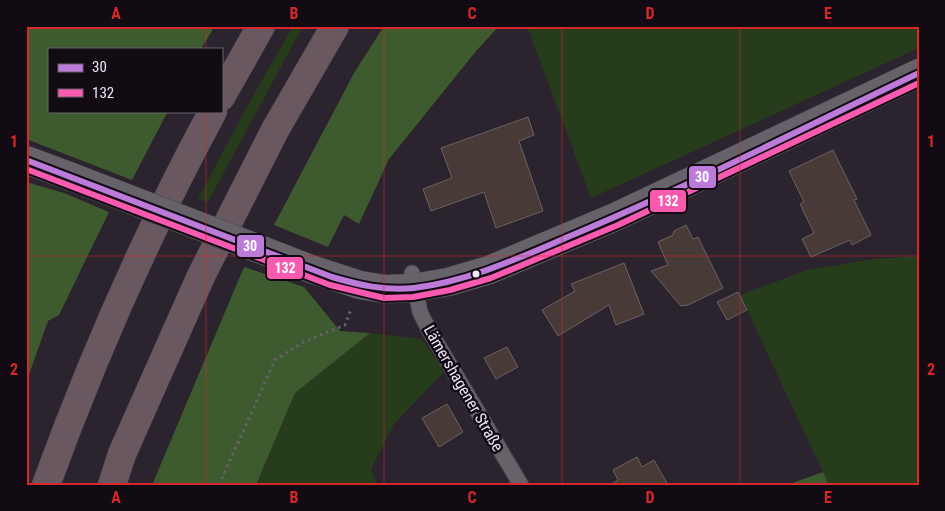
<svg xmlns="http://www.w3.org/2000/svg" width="945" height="511" font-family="'Roboto Condensed',sans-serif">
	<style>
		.green { fill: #273c1b }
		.forest { fill: #3e5a2f }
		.building { fill: #473a37; stroke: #6b6263 }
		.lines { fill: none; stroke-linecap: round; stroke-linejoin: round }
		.service-casing { stroke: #47404a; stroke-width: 17 }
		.secondary-casing { stroke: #47404a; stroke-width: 29 }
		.motorway-casing { stroke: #47404a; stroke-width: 29 }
		.path { stroke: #67616a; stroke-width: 3; stroke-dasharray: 2.5 4; stroke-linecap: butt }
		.service { stroke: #67616a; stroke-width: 15 }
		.secondary { stroke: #67616a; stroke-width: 28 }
		.motorway { stroke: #6a5860; stroke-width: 28 }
		.secondary-bridge-casing { stroke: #47404a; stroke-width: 29; stroke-linecap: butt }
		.secondary-bridge { stroke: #67616a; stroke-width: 28 }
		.bus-1-casing { stroke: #120b14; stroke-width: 10 }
		.bus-2-casing { stroke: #120b14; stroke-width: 10 }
		.bus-1 { stroke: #bd7bd9; stroke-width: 6 }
		.bus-2 { stroke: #f75aaf; stroke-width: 6 }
		.grid { fill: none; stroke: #d62828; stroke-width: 1; stroke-opacity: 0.55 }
		.bus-dot { fill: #f0e6f4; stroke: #120b14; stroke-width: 2 }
		.labels { text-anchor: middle; stroke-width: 5; stroke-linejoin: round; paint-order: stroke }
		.street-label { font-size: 16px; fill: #f0e6f4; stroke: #120b14 }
		.line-badge { stroke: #120b14; stroke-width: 2 }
		.badge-label { font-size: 14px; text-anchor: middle; font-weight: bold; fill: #fff }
		.neatline { fill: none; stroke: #d62828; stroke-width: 2 }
		.grid-label { font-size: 16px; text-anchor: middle; font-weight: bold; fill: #d62828 }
	</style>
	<rect width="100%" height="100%" fill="#2b232e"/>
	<path class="green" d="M293 26H303L208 202 198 199 245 110Z
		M527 26H919V48L591 198Z
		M919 256V485H829L740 295 807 270 874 259Z
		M370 333 422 339 444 372 394 424 371 469 377 485H256L295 393Z"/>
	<path class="forest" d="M26 26H215L201 49H49V111H168L132 180 26 139Z
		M384 26H499L477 50 389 159 359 224 344 215 328 247 274 225 354 73Z
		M26 182 64 193 109 212 59 315 48 321 26 383Z
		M244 267 304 287 340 331 370 333 295 393 256 485H152Z
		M823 472 829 485H787Z"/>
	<path class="building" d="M528 117 534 135 519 141 543 211 496 228 484 192 431 211 423 189 452 178 441 148Z
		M833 150 857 199 854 200 871 235 852 245 850 240 811 257 802 239 814 233 800 204 804 202 789 171Z
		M686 225 693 239 698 237 723 288 688 305 681 306 651 271 668 265 658 242 673 235 674 231Z
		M624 263 644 314 616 325 609 305 558 336 542 310 575 291 571 284Z
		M738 292 747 310 727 320 717 302Z
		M507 347 518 367 496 379 484 358Z
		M447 404 463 432 439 447 422 418Z
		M637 457 642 467 654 460 668 485H610L618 480 613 470Z"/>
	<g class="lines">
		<g class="service-casing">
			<path id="service" d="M412 273 420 312 429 330 521 485"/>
		</g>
		<g class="secondary-casing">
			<path id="secondary" d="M26 160 72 177
				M311 269 360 285 385 289 413 288 448 282 489 270 615 217 919 73"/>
		</g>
		<g class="motorway-casing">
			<path id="motorway" d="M221 97 261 26
				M46 485C93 356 148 231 213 111
				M112 485 122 454 201 276 275 130 335 26"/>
		</g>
		<path class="path" d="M219 485 275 360 302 343 345 325 351 309"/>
		<use href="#service" class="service"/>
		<use href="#secondary" class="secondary"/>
		<use href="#motorway" class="motorway"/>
		<g class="secondary-bridge-casing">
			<path id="secondary-bridge" d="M72 177 311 269"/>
		</g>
		<use href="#secondary-bridge" class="secondary-bridge"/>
		<g class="bus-1-casing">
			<path id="bus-1" d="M26 160 332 277C359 285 385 291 414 288 471 281 523 256 575 234 692 185 805 127 919 73"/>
		</g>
		<g class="bus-2-casing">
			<path id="bus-2" d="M26 169 330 285 384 298 413 297 450 290 491 278 618 225 919 83"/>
		</g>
		<use href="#bus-1" class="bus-1"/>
		<use href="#bus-2" class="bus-2"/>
	</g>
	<path class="grid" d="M206 26V49M384 26V485M562 26V485M740 26V485M206 111V485M26 256H919"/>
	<circle class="bus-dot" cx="476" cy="274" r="4.5"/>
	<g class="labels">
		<g class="street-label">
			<text transform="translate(464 388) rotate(60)" y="6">Lämershagener Straße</text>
		</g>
	</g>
	<g class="line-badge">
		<rect x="688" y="165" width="29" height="24" rx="5" fill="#bd7bd9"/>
		<rect x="649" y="189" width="38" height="24" rx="5" fill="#f75aaf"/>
		<rect x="236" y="234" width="29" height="24" rx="5" fill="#bd7bd9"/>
		<rect x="266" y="256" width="38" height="24" rx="5" fill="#f75aaf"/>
	</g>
	<g class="badge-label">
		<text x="702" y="182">30</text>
		<text x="668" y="206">132</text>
		<text x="250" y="251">30</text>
		<text x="285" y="273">132</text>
	</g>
	<rect width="945" height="511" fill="none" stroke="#120b14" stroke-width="55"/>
	<rect x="48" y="48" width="175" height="65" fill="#120b14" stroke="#6b636e"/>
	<rect x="58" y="64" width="25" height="8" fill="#bd7bd9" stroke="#6b636e"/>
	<text x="92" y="72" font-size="15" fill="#f0e6f4">30</text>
	<rect x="58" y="89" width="25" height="8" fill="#f75aaf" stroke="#6b636e"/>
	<text x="92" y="98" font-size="15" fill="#f0e6f4">132</text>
	<rect x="28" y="28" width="890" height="456" class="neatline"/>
	<g class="grid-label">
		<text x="116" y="19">A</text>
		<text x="294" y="19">B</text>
		<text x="472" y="19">C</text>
		<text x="650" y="19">D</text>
		<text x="828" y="19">E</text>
		<text x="14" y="147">1</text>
		<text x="931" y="147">1</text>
		<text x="14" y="375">2</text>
		<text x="931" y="375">2</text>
		<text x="116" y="503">A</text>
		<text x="294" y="503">B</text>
		<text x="472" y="503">C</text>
		<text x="650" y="503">D</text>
		<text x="828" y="503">E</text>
	</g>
</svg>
